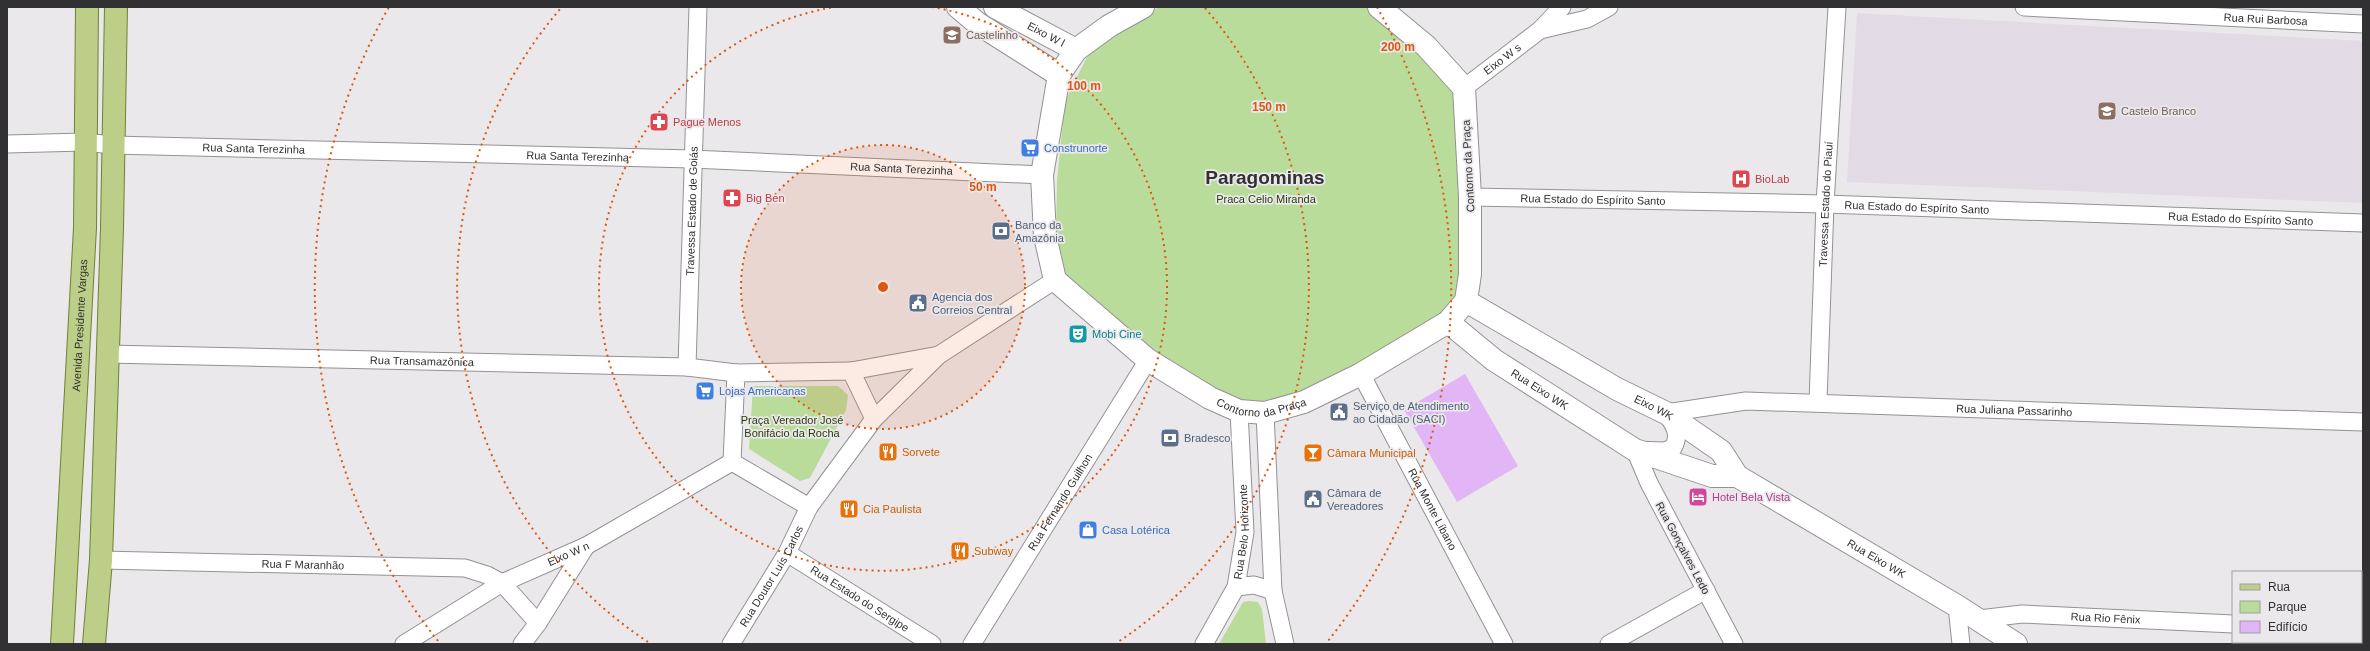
<svg xmlns="http://www.w3.org/2000/svg" width="2370" height="651" font-family="Helvetica,sans-serif">
	<style>
		.built { fill: #e2dbe5 }
		.green { fill: #badc9a }
		.building { fill: #e1b5f6 }
		.lines { fill: none; stroke-linecap: round; stroke-linejoin: round }
		.minor-casing { stroke: #949195; stroke-width: 19 }
		.tertiary-casing { stroke: #949195; stroke-width: 24 }
		.primary-casing { stroke: #6f8135; stroke-width: 24 }
		.minor { stroke: #fff; stroke-width: 17 }
		.tertiary { stroke: #fff; stroke-width: 22 }
		.primary { stroke: #bcce87; stroke-width: 22 }
		.ring { fill: none; stroke: #df570e; stroke-width: 2; stroke-dasharray: 2 4 }
		.labels { text-anchor: middle; stroke-width: 3.5; stroke-linejoin: round; paint-order: stroke }
		.street-label { font-size: 11px; fill: #313032; stroke: #ebe8ec }
		.education-label { font-size: 11px; fill: #785e54; stroke: #ebe8ec; text-anchor: start }
		.health-label { font-size: 11px; fill: #be3a42; stroke: #ebe8ec; text-anchor: start }
		.shop-label { font-size: 11px; fill: #366cbe; stroke: #ebe8ec; text-anchor: start }
		.park-label { font-size: 11px; fill: #273d0b; stroke: #ebe8ec }
		.service-label { font-size: 11px; fill: #4e5e75; stroke: #ebe8ec; text-anchor: start }
		.culture-label { font-size: 11px; fill: #0d838f; stroke: #ebe8ec; text-anchor: start }
		.food-label { font-size: 11px; fill: #c56008; stroke: #ebe8ec; text-anchor: start }
		.hotel-label { font-size: 11px; fill: #b23c85; stroke: #ebe8ec; text-anchor: start }
		.town-label { font-size: 19px; font-weight: bold; fill: #313032; stroke: #ebe8ec }
		.centre { fill: #df570e; stroke: #ebe8ec; stroke-width: 2 }
		.ring-label { font-size: 12px; text-anchor: middle; font-weight: bold; fill: #df570e; stroke: #ebe8ec; stroke-width: 3.5; stroke-linejoin: round; paint-order: stroke }
	</style>
	<rect width="100%" height="100%" fill="#ebe8ec"/>
	<path class="built" d="M1857 13 2363 41V203L1847 182Z"/>
	<path class="green" d="M1159 7H1375L1462 88 1461 310 1407 342 1265 410 1211 396 1062 280 1056 240 1057 180 1065 101 1092 47Z
		M753 386H838L848 395 846 410 810 478 800 481 749 449Z
		M1250 601 1258 602 1262 609 1266 644H1219L1243 602Z"/>
	<path class="building" d="M1465 374 1518 466 1457 502 1404 410Z"/>
	<g class="lines">
		<g class="minor-casing">
			<g id="minor">
				<path id="s1" d="M2024 7 2363 24"/>
				<path d="M1540 30 1587 19 1609 7"/>
				<path id="s2" d="M1464 88 1540 30 1562 7"/>
				<path id="s3" d="M7 144 84 142 112 145 692 159 1042 175"/>
				<path id="s4" d="M1470 197 1825 204 2363 223"/>
				<path id="s5" d="M107 354 687 367 736 373"/>
				<path id="s6" d="M687 367 698 7"/>
				<path d="M851 371 939 355"/>
				<path id="s7" d="M1361 374 1504 644"/>
				<path id="s8" d="M1818 402 1825 204 1837 7"/>
				<path d="M1265 413 1273 591 1285 644"/>
				<path d="M874 419 851 371 736 373 732 462 809 507 874 419 939 355 1055 280"/>
				<path id="s9" d="M787 553 932 644"/>
				<path id="s10" d="M101 560 465 568 487 575 502 583 538 623"/>
				<path d="M1236 587 1254 585 1273 591"/>
				<path d="M1957 606 1961 644"/>
				<path id="s11" d="M1979 619 2022 614 2233 624"/>
				<path d="M2361 630H2363"/>
				<path id="s12" d="M404 644 502 583 586 546 732 462"/>
				<path d="M522 644 538 623 586 546"/>
				<path id="s13" d="M731 644 787 553 809 507"/>
				<path id="s14" d="M972 644 1148 360"/>
				<path id="s15" d="M1204 644 1236 587 1245 532 1239 411"/>
				<path d="M1609 644 1706 590"/>
				<path id="s16" d="M1734 644 1649 483 1635 450 1664 451 1673 448C1681 434 1674 425 1666 413L1746 401 2363 422"/>
			</g>
		</g>
		<g class="tertiary-casing">
			<g id="tertiary">
				<path d="M958 7 977 23 1059 75"/>
				<path id="s17" d="M995 7 1076 50"/>
				<path id="s18" d="M1143 7 1109 26 1076 50 1059 75 1042 175 1045 236 1055 280 1148 360 1210 398 1239 411 1265 413 1304 402 1361 374 1448 322 1466 301 1470 274V197L1464 88 1426 46 1379 7"/>
				<path id="s19" d="M1466 301 1617 389 1666 413 1721 451 1737 476 1957 606 2016 644"/>
				<path id="s20" d="M1448 322 1494 360 1635 450 1712 476H1737"/>
			</g>
		</g>
		<g class="primary-casing">
			<g id="primary">
				<path id="s21" d="M62 644 85 228 87 7"/>
				<path d="M94 644 101 560 112 228 116 7"/>
			</g>
		</g>
		<use href="#minor" class="minor"/>
		<use href="#tertiary" class="tertiary"/>
		<use href="#primary" class="primary"/>
	</g>
	<circle cx="883" cy="287" r="142" fill="#df570e" fill-opacity=".12"/>
	<g class="ring">
		<circle cx="883" cy="287" r="142"/>
		<path d="M932 7A284 284 0 1 1 834 7"/>
		<path d="M648 642A426 426 0 0 1 561 8M1205 8A426 426 0 0 1 1118 642"/>
		<path d="M438 641A568 568 0 0 1 389 7M1377 7A568 568 0 0 1 1328 641"/>
	</g>
	<defs>
		<g id="school-square" transform="scale(1)"><rect x="-9" y="-9" width="18" height="18" rx="4" fill="#8d6e63" stroke="#ebe8ec"/><path d="M0-5L7-2L0 1L-7-2ZM-4 1L0 2.5L4 1V4Q0 6-4 4Z" fill="#fff"/></g>
		<g id="pharmacy-square" transform="scale(1)"><rect x="-9" y="-9" width="18" height="18" rx="4" fill="#e0444e" stroke="#ebe8ec"/><path d="M-2-6h4v4h4v4h-4v4h-4v-4h-4v-4h4Z" fill="#fff"/></g>
		<g id="supermarket-square" transform="scale(1)"><rect x="-9" y="-9" width="18" height="18" rx="4" fill="#3f7fe0" stroke="#ebe8ec"/><path d="M-6-5.5h2.5l.6 2H6L4.5 2H-2.5L-4.4-4H-6ZM-1.5 3.2a1.3 1.3 0 1 0 .1 0ZM3 3.2a1.3 1.3 0 1 0 .1 0Z" fill="#fff"/></g>
		<g id="hospital-square" transform="scale(1)"><rect x="-9" y="-9" width="18" height="18" rx="4" fill="#e0444e" stroke="#ebe8ec"/><path d="M-5-5h3v3.5h4V-5h3V5h-3V1.5h-4V5h-3Z" fill="#fff"/></g>
		<g id="bank-square" transform="scale(1)"><rect x="-9" y="-9" width="18" height="18" rx="4" fill="#5c6f8a" stroke="#ebe8ec"/><path d="M-6-4H6V4H-6ZM0-2.3a2.3 2.3 0 1 0 0 4.6a2.3 2.3 0 1 0 0-4.6Z" fill="#fff"/></g>
		<g id="civic-square" transform="scale(1)"><rect x="-9" y="-9" width="18" height="18" rx="4" fill="#5c6f8a" stroke="#ebe8ec"/><path d="M-.6-6.5H3V-4.5H.6V-3L4-1V1h2V6H-6V1h2V-1L-.6-3ZM-1.2 2.5V6h2.4V2.5Z" fill="#fff"/></g>
		<g id="theatre-square" transform="scale(1)"><rect x="-9" y="-9" width="18" height="18" rx="4" fill="#0f9aa8" stroke="#ebe8ec"/><path d="M-5-5.5Q0-4 5-5.5V0Q5 5 0 6Q-5 5-5 0ZM-3.3-2.5H-1v1.5H-3.3ZM1-2.5H3.3v1.5H1ZM-2.8 1Q0 5.5 2.8 1Z" fill="#fff"/></g>
		<g id="restaurant-square" transform="scale(1)"><rect x="-9" y="-9" width="18" height="18" rx="4" fill="#e8710a" stroke="#ebe8ec"/><path d="M-5-6h1v4h1v-4h1v4h1v-4h1v5L-1.5 .5V6h-2V.5L-5-1ZM5-6V6H3V1.5H1.5Q1.5-4 5-6Z" fill="#fff"/></g>
		<g id="bar-square" transform="scale(1)"><rect x="-9" y="-9" width="18" height="18" rx="4" fill="#e8710a" stroke="#ebe8ec"/><path d="M-6-5H6L.8 .8V4.5H3.5V6h-7V4.5H-.8V.8Z" fill="#fff"/></g>
		<g id="hotel-square" transform="scale(1)"><rect x="-9" y="-9" width="18" height="18" rx="4" fill="#d1479c" stroke="#ebe8ec"/><path d="M-6-4.5h1.5V1H6V5H4.5V3h-9V5H-6ZM-4 0a1.8 1.8 0 1 1 3.6 0ZM.5 0V-2.5h3Q6-2.5 6 0Z" fill="#fff"/></g>
		<g id="shop-square" transform="scale(1)"><rect x="-9" y="-9" width="18" height="18" rx="4" fill="#3f7fe0" stroke="#ebe8ec"/><path d="M-5-2.5h2.3a2.7 3.5 0 0 1 5.4 0H5L5.5 6h-11ZM-1.5-2.5h3a1.5 2.3 0 0 0-3 0Z" fill="#fff"/></g>
	</defs>
	<g fill-rule="evenodd">
		<use href="#school-square" x="952" y="35"/>
		<use href="#school-square" x="2107" y="111"/>
		<use href="#pharmacy-square" x="659" y="122"/>
		<use href="#supermarket-square" x="1030" y="148"/>
		<use href="#hospital-square" x="1741" y="179"/>
		<use href="#pharmacy-square" x="732" y="198"/>
		<use href="#bank-square" x="1001" y="231"/>
		<use href="#civic-square" x="918" y="303"/>
		<use href="#theatre-square" x="1078" y="334"/>
		<use href="#supermarket-square" x="705" y="391"/>
		<use href="#civic-square" x="1339" y="412"/>
		<use href="#bank-square" x="1170" y="438"/>
		<use href="#restaurant-square" x="888" y="452"/>
		<use href="#bar-square" x="1313" y="453"/>
		<use href="#hotel-square" x="1698" y="497"/>
		<use href="#civic-square" x="1313" y="499"/>
		<use href="#restaurant-square" x="849" y="509"/>
		<use href="#shop-square" x="1088" y="530"/>
		<use href="#restaurant-square" x="960" y="551"/>
	</g>
	<g class="labels">
		<g class="street-label">
			<text dy="4" stroke="none"><textPath href="#s1" startOffset="242">Rua Rui Barbosa</textPath></text>
			<text dy="4" stroke="none"><textPath href="#s17" startOffset="58">Eixo W l</textPath></text>
			<text dy="4" stroke="none"><textPath href="#s2" startOffset="48">Eixo W s</textPath></text>
			<text dy="4" stroke="none"><textPath href="#s3" startOffset="247">Rua Santa Terezinha</textPath></text>
			<text dy="4" stroke="none"><textPath href="#s3" startOffset="571">Rua Santa Terezinha</textPath></text>
			<text transform="translate(1468 166) rotate(-93)" y="4">Contorno da Praça</text>
			<text dy="4" stroke="none"><textPath href="#s3" startOffset="895">Rua Santa Terezinha</textPath></text>
			<text dy="4" stroke="none"><textPath href="#s4" startOffset="123">Rua Estado do Espírito Santo</textPath></text>
			<text dy="4" stroke="none"><textPath href="#s8" startOffset="198">Travessa Estado do Piauí</textPath></text>
			<text dy="4" stroke="none"><textPath href="#s4" startOffset="447">Rua Estado do Espírito Santo</textPath></text>
			<text dy="4" stroke="none"><textPath href="#s6" startOffset="156">Travessa Estado de Goiás</textPath></text>
			<text dy="4" stroke="none"><textPath href="#s4" startOffset="771">Rua Estado do Espírito Santo</textPath></text>
			<text dy="4" stroke="none"><textPath href="#s21" startOffset="319">Avenida Presidente Vargas</textPath></text>
			<text dy="4" stroke="none"><textPath href="#s5" startOffset="315">Rua Transamazônica</textPath></text>
			<text dy="4" stroke="none"><textPath href="#s20" startOffset="114">Rua Eixo WK</textPath></text>
			<text dy="4" stroke="none"><textPath href="#s18" startOffset="567">Contorno da Praça</textPath></text>
			<text dy="4" stroke="none"><textPath href="#s19" startOffset="216">Eixo WK</textPath></text>
			<text dy="4" stroke="none"><textPath href="#s16" startOffset="644">Rua Juliana Passarinho</textPath></text>
			<text dy="4" stroke="none"><textPath href="#s14" startOffset="167">Rua Fernando Guilhon</textPath></text>
			<text dy="4" stroke="none"><textPath href="#s7" startOffset="153">Rua Monte Líbano</textPath></text>
			<text dy="4" stroke="none"><textPath href="#s15" startOffset="121">Rua Belo Horizonte</textPath></text>
			<text transform="translate(1683 548) rotate(62)" y="4">Rua Gonçalves Ledo</text>
			<text dy="4" stroke="none"><textPath href="#s12" startOffset="188">Eixo W n</textPath></text>
			<text dy="4" stroke="none"><textPath href="#s19" startOffset="488">Rua Eixo WK</textPath></text>
			<text dy="4" stroke="none"><textPath href="#s10" startOffset="202">Rua F Maranhão</textPath></text>
			<text dy="4" stroke="none"><textPath href="#s13" startOffset="79">Rua Doutor Luís Carlos</textPath></text>
			<text dy="4" stroke="none"><textPath href="#s9" startOffset="86">Rua Estado do Sergipe</textPath></text>
			<text dy="4" stroke="none"><textPath href="#s11" startOffset="127">Rua Rio Fênix</textPath></text>
		</g>
		<g class="education-label">
			<text x="966" y="39">Castelinho</text>
			<text x="2121" y="115">Castelo Branco</text>
		</g>
		<g class="health-label">
			<text x="673" y="126">Pague Menos</text>
			<text x="1755" y="183">BioLab</text>
			<text x="746" y="202">Big Ben</text>
		</g>
		<g class="shop-label">
			<text x="1044" y="152">Construnorte</text>
			<text x="719" y="395">Lojas Americanas</text>
			<text x="1102" y="534">Casa Lotérica</text>
		</g>
		<g class="park-label">
			<text x="1266" y="203">Praca Celio Miranda</text>
			<text x="792" y="424">Praça Vereador José<tspan x="792" dy="13">Bonifácio da Rocha</tspan></text>
		</g>
		<g class="service-label">
			<text x="1015" y="229">Banco da<tspan x="1015" dy="13">Amazônia</tspan></text>
			<text x="932" y="301">Agencia dos<tspan x="932" dy="13">Correios Central</tspan></text>
			<text x="1353" y="410">Serviço de Atendimento<tspan x="1353" dy="13">ao Cidadão (SACI)</tspan></text>
			<text x="1184" y="442">Bradesco</text>
			<text x="1327" y="497">Câmara de<tspan x="1327" dy="13">Vereadores</tspan></text>
		</g>
		<g class="culture-label">
			<text x="1092" y="338">Mobi Cine</text>
		</g>
		<g class="food-label">
			<text x="902" y="456">Sorvete</text>
			<text x="1327" y="457">Câmara Municipal</text>
			<text x="863" y="513">Cia Paulista</text>
			<text x="974" y="555">Subway</text>
		</g>
		<g class="hotel-label">
			<text x="1712" y="501">Hotel Bela Vista</text>
		</g>
		<g class="town-label">
			<text x="1265" y="184">Paragominas</text>
		</g>
	</g>
	<circle cx="883" cy="287" r="6" class="centre"/>
	<g class="ring-label">
		<text x="1398" y="51">200 m</text>
		<text x="1084" y="90">100 m</text>
		<text x="1269" y="111">150 m</text>
		<text x="983" y="191">50 m</text>
	</g>
	<rect width="2370" height="651" fill="none" stroke="#313032" stroke-width="16"/>
	<rect x="2232" y="571" width="130" height="72" fill="#ebe8ec" stroke="#a19ea2"/>
	<rect x="2240" y="584" width="20" height="6" fill="#bcce87" stroke="#a19ea2"/>
	<text x="2268" y="591" font-size="12" fill="#313032">Rua</text>
	<rect x="2240" y="601" width="20" height="12" fill="#badc9a" stroke="#a19ea2"/>
	<text x="2268" y="611" font-size="12" fill="#313032">Parque</text>
	<rect x="2240" y="621" width="20" height="12" fill="#e1b5f6" stroke="#a19ea2"/>
	<text x="2268" y="631" font-size="12" fill="#313032">Edifício</text>
</svg>
